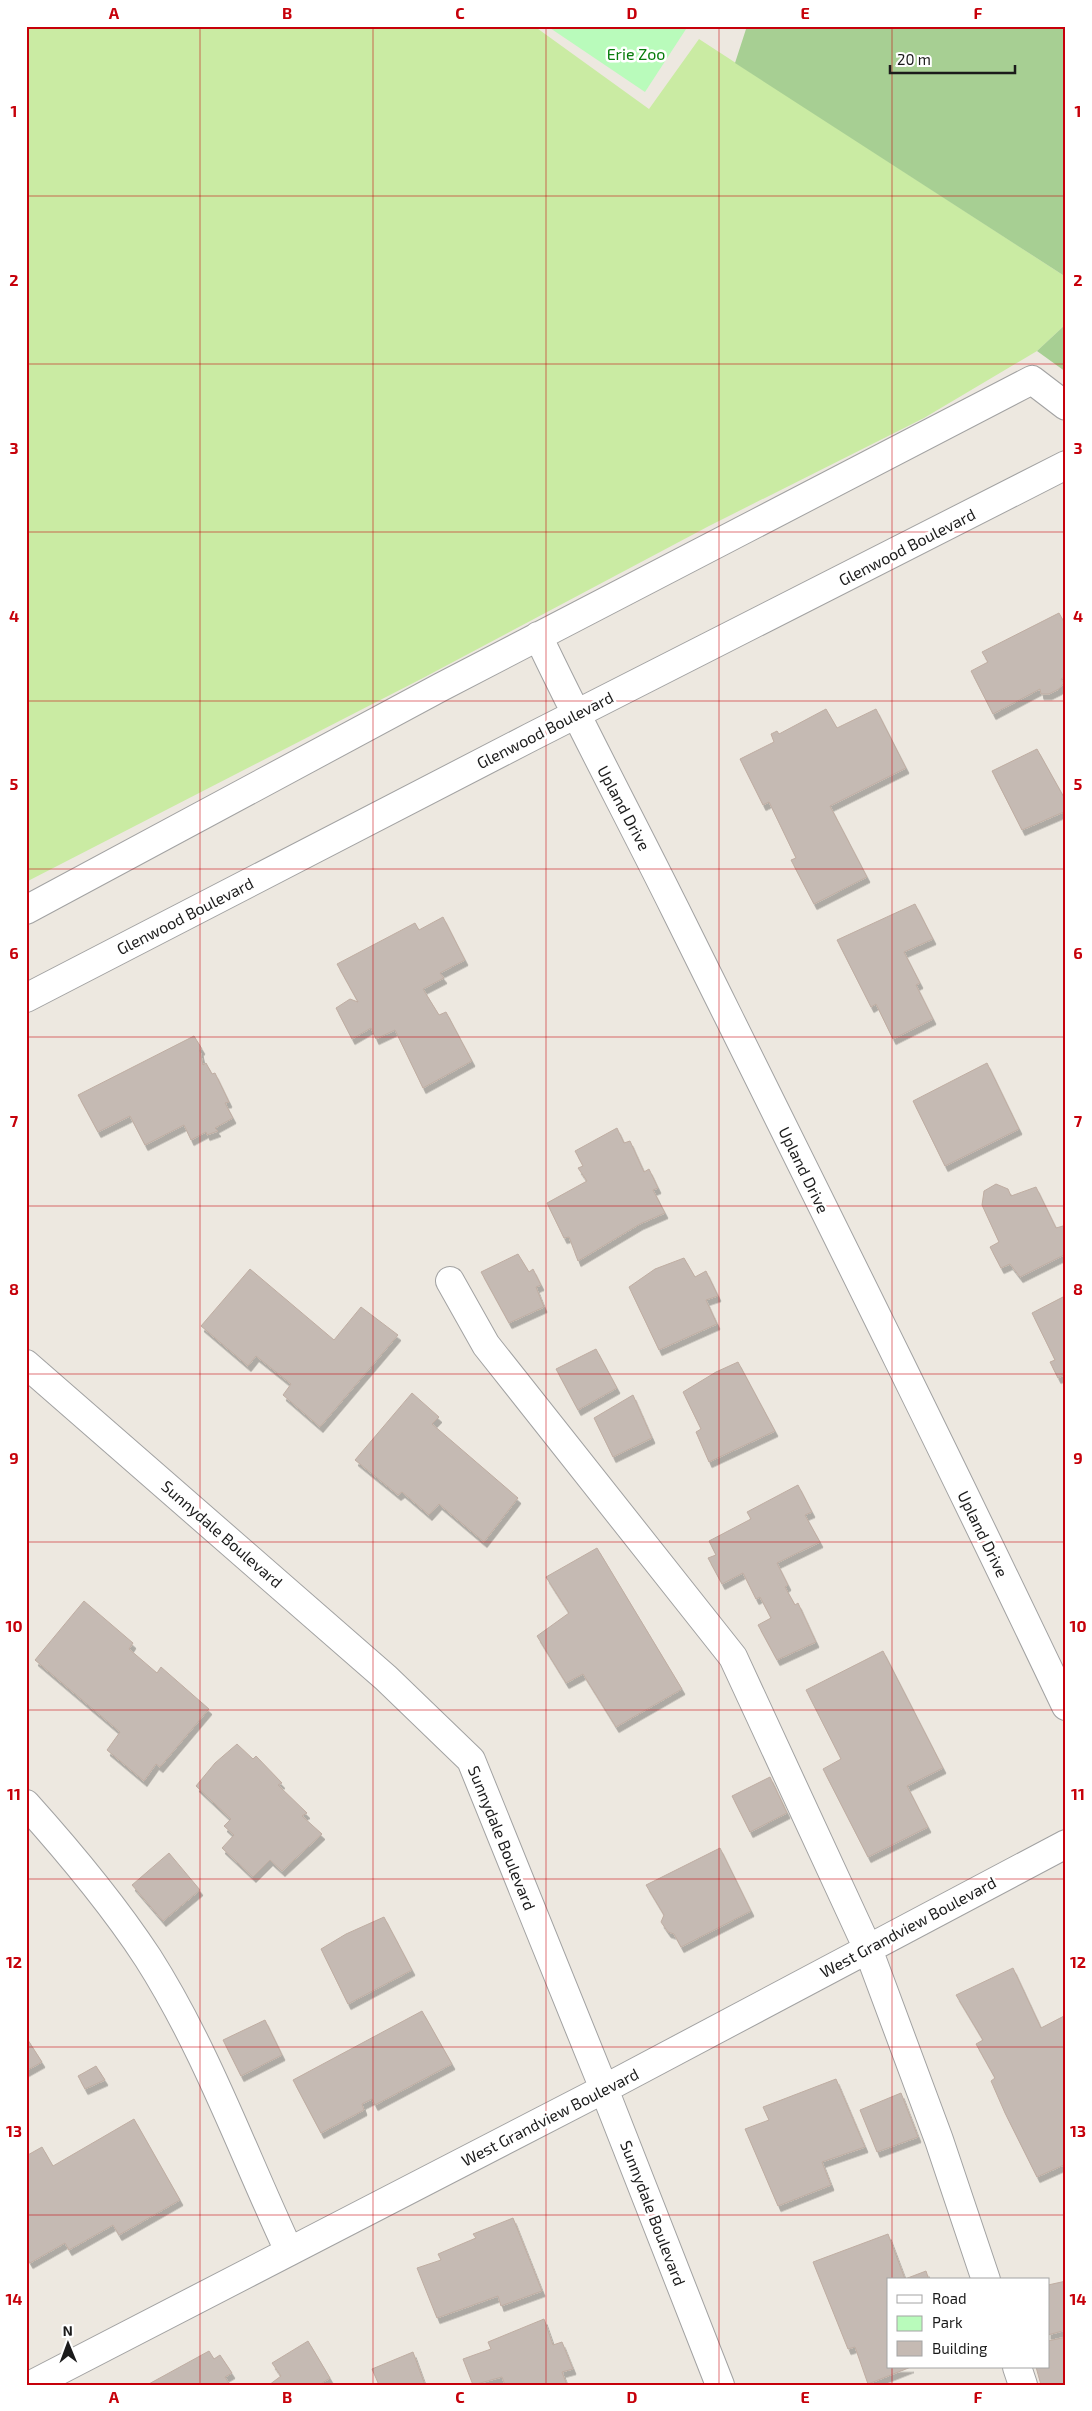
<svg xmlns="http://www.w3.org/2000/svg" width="1092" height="2411" font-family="'Exo 2',sans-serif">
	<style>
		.grass { fill: #caeba3 }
		.forest { fill: #a7cf93 }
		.park { fill: #b9fbbb }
		.building { fill: #c5bab3; stroke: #bfada2; filter: url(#shadow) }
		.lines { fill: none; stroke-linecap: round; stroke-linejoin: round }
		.minor-casing { stroke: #a2a2a2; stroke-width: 30 }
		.minor { stroke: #fff; stroke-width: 28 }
		.grid { fill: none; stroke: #c6000a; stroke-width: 1; stroke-opacity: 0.55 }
		.labels { text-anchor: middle; stroke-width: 5; stroke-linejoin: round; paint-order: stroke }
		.park-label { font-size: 16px; fill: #077b0b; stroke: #fff }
		.street-label { font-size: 16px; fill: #1b1b1b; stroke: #fff }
		.neatline { fill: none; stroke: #c6000a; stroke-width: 2 }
		.grid-label { font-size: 16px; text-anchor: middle; font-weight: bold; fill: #c6000a }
	</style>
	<defs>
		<filter id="shadow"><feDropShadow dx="3" dy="5.5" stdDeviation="0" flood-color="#0004"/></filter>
	</defs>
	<rect width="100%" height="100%" fill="#ede8e0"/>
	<path class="grass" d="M26 26H534L649 109 699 39 1066 277V324L1037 351 924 418 709 526 423 678 26 882Z"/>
	<path class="forest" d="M747 26H1066V277L735 63Z
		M1066 324V372L1037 351Z"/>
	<path class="park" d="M547 26H688L645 92Z"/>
	<path class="building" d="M1059 613 1064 622 1066 621V676L1061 679 1064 683 1059 689 1049 694H1041L1040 689 993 714 971 671 988 662 982 652Z
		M826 709 837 728 876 709 906 768 830 806 867 877 814 904 791 860 796 858 769 802 763 805 740 759 774 742 771 734 777 731 779 734Z
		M1037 749 1066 801V811L1022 830 992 771Z
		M915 904 933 939 904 952 920 983 916 985 933 1019 893 1039 876 1004 871 1007 837 940Z
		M443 917 465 960 440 973 444 978 423 989 439 1015 446 1012 472 1061 423 1088 395 1030 376 1039 371 1028 352 1039 336 1008 350 999 358 1002 337 964 415 923 419 930Z
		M194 1036 202 1049 200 1050 203 1065 206 1063 212 1074 215 1073 229 1102 225 1103 233 1118 215 1128 218 1131 207 1135 206 1132 191 1140 184 1125 145 1145 130 1116 98 1132 78 1095Z
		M987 1063 1019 1129 945 1166 913 1101Z
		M617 1128 624 1143 630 1141 644 1172 649 1169 658 1188 653 1190 665 1213 640 1224 578 1261 569 1237 564 1238 547 1203 587 1181 578 1168 583 1166 575 1151Z
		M996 1184 1008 1189 1011 1196 1036 1187 1056 1228 1063 1226 1066 1231V1254L1020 1277 1010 1264 1001 1268 990 1247 999 1242 982 1205 984 1191Z
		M518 1254 529 1272 533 1269 541 1285 536 1287 544 1307 509 1323 481 1272Z
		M684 1258 695 1277 706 1271 718 1296 706 1300 717 1324 659 1350 629 1287 655 1269Z
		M250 1269 334 1340 361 1307 398 1335 320 1427 283 1395 291 1384 256 1356 248 1366 201 1326Z
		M1063 1297 1066 1303V1374L1058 1378 1050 1362 1055 1360 1032 1313Z
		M596 1349 617 1388 578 1410 556 1369Z
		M738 1362 775 1431 709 1462 696 1432 701 1429 683 1392 716 1372Z
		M412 1393 439 1417 432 1424 518 1498 484 1542 439 1504 429 1515 402 1492 398 1495 355 1460Z
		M633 1395 652 1438 613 1457 594 1418Z
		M798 1485 812 1512 805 1515 820 1542 777 1563 788 1585 785 1587 795 1605 798 1603 816 1642 777 1660 758 1625 771 1618 760 1597 756 1599 743 1573 722 1584 708 1558 716 1555 709 1541 751 1519 747 1512Z
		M597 1548 682 1689 616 1727 583 1674 566 1683 537 1636 569 1613 546 1577Z
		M84 1601 133 1643 129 1649 157 1673 161 1667 209 1709 160 1767 156 1764 144 1781 107 1750 120 1732 35 1660Z
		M883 1651 943 1768 907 1786 928 1827 868 1857 823 1769 841 1759 806 1690Z
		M237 1744 253 1759 256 1756 282 1783 278 1785 307 1813 302 1816 322 1834 282 1871 270 1860 253 1877 222 1848 234 1835 224 1826 231 1819 196 1786 215 1763Z
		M770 1777 787 1813 750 1832 732 1796Z
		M720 1848 751 1911 681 1947 674 1934 668 1932 661 1922 664 1915 646 1885Z
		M169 1853 200 1890 163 1921 132 1885Z
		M384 1917 412 1970 348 2004 321 1949 346 1934Z
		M1013 1968 1041 2028 1066 2015V2164L1037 2177 1005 2113 991 2081 995 2078 976 2044 983 2040 956 1995Z
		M422 2011 452 2064 375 2105 372 2099 362 2104 364 2110 321 2133 293 2080Z
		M265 2020 282 2055 241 2076 223 2040Z
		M26 2037 42 2062 26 2071Z
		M96 2066 105 2080 85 2089 78 2076Z
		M836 2079 865 2147 822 2162 831 2185 778 2206 745 2129 769 2120 763 2107Z
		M901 2093 918 2137 877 2152 860 2110Z
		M134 2119 180 2200 119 2235 113 2225 69 2250 65 2243 30 2263 26 2256V2156L42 2147 53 2166Z
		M513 2218 542 2291 501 2306 498 2296 437 2318 417 2268 441 2260 438 2254 476 2238 473 2234Z
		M888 2234 905 2279 926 2271 929 2280H888V2367H911L868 2384 855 2347 848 2349 813 2262Z
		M1066 2281V2330L1048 2335V2285Z
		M544 2319 553 2345 562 2342 573 2369 562 2372 567 2385H505L502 2377 473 2385 463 2359 491 2349 488 2342Z
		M1066 2337V2385H1041L1036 2367H1048V2341Z
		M308 2341 330 2378 319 2385H269L281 2376 272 2363Z
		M209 2351 214 2359 220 2355 232 2373 225 2377 230 2385H147Z
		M413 2352 425 2385H379L372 2369Z"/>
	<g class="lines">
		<g class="minor-casing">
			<path id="minor" d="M538 636C582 729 630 818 675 909 807 1175 939 1439 1066 1706
				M26 910 441 687 1032 380 1066 406
				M26 998 531 737 1066 465
				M450 1281 486 1345 733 1657 868 1949 939 2140 986 2280
				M26 1364 386 1678 471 1760 604 2089 720 2385
				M26 1804C70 1853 112 1903 148 1958 206 2049 243 2153 289 2251
				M1017 2367 1023 2385
				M31 2385 604 2089 1066 1844"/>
		</g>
		<use href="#minor" class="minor"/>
	</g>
	<path class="grid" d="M200 26V2385M373 26V2385M546 26V2385M719 26V2385M892 26V2280M26 196H1066M26 364H1066M26 532H1066M26 701H1066M26 869H1066M26 1037H1066M26 1206H1066M26 1374H1066M26 1542H1066M26 1710H1066M26 1879H1066M26 2047H1066M26 2215H1066M892 2367V2385"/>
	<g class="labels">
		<g class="park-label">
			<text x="636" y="60">Erie Zoo</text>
		</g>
		<g class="street-label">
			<text transform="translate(907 547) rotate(-27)" y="6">Glenwood Boulevard</text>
			<text transform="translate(545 730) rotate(-27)" y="6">Glenwood Boulevard</text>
			<text transform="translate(624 808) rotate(62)" y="6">Upland Drive</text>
			<text transform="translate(185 916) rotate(-27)" y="6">Glenwood Boulevard</text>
			<text transform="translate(804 1170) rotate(64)" y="6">Upland Drive</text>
			<text transform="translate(222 1534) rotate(41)" y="6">Sunnydale Boulevard</text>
			<text transform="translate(983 1534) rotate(64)" y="6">Upland Drive</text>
			<text transform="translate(502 1838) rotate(68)" y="6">Sunnydale Boulevard</text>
			<text transform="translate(908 1927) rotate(-28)" y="6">West Grandview Boulevard</text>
			<text transform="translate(550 2117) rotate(-27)" y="6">West Grandview Boulevard</text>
			<text transform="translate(653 2213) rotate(69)" y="6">Sunnydale Boulevard</text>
		</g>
	</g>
	<rect width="1092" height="2411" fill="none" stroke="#ffffff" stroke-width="55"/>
	<rect x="887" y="2278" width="162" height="90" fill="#ffffff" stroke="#a4a4a4"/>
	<rect x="897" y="2295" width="25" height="8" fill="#ffffff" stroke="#a4a4a4"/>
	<text x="932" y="2304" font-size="15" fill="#1b1b1b">Road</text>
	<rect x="897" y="2316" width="25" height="15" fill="#b9fbbb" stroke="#a4a4a4"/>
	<text x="932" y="2328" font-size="15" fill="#1b1b1b">Park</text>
	<rect x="897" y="2341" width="25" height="15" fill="#c5bab3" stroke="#a4a4a4"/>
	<text x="932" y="2354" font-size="15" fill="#1b1b1b">Building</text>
	<g transform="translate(68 2344) rotate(359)" stroke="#ffffff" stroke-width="4" paint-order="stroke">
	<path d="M0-4L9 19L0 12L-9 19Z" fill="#1b1b1b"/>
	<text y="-8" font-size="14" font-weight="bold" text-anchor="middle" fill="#1b1b1b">N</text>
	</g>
	<path d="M890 65v8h125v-8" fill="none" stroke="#1b1b1b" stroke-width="2.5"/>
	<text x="897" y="65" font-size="15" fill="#1b1b1b" stroke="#ffffff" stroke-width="4" paint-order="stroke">20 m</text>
	<rect x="28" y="28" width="1036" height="2356" class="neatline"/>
	<g class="grid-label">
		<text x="114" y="19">A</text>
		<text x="287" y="19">B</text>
		<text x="460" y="19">C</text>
		<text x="632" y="19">D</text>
		<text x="805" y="19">E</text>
		<text x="978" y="19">F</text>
		<text x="14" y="117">1</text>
		<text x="1078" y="117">1</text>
		<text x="14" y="286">2</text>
		<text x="1078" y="286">2</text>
		<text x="14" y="454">3</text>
		<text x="1078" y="454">3</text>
		<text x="14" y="622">4</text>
		<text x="1078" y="622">4</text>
		<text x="14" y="790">5</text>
		<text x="1078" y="790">5</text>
		<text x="14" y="959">6</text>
		<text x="1078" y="959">6</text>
		<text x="14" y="1127">7</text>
		<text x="1078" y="1127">7</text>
		<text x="14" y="1295">8</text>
		<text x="1078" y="1295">8</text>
		<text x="14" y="1464">9</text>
		<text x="1078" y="1464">9</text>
		<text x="14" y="1632">10</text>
		<text x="1078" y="1632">10</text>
		<text x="14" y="1800">11</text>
		<text x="1078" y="1800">11</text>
		<text x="14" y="1968">12</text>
		<text x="1078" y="1968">12</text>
		<text x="14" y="2137">13</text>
		<text x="1078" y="2137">13</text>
		<text x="14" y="2305">14</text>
		<text x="1078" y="2305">14</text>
		<text x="114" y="2403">A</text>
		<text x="287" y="2403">B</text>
		<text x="460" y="2403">C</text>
		<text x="632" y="2403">D</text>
		<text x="805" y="2403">E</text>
		<text x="978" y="2403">F</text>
	</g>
</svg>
